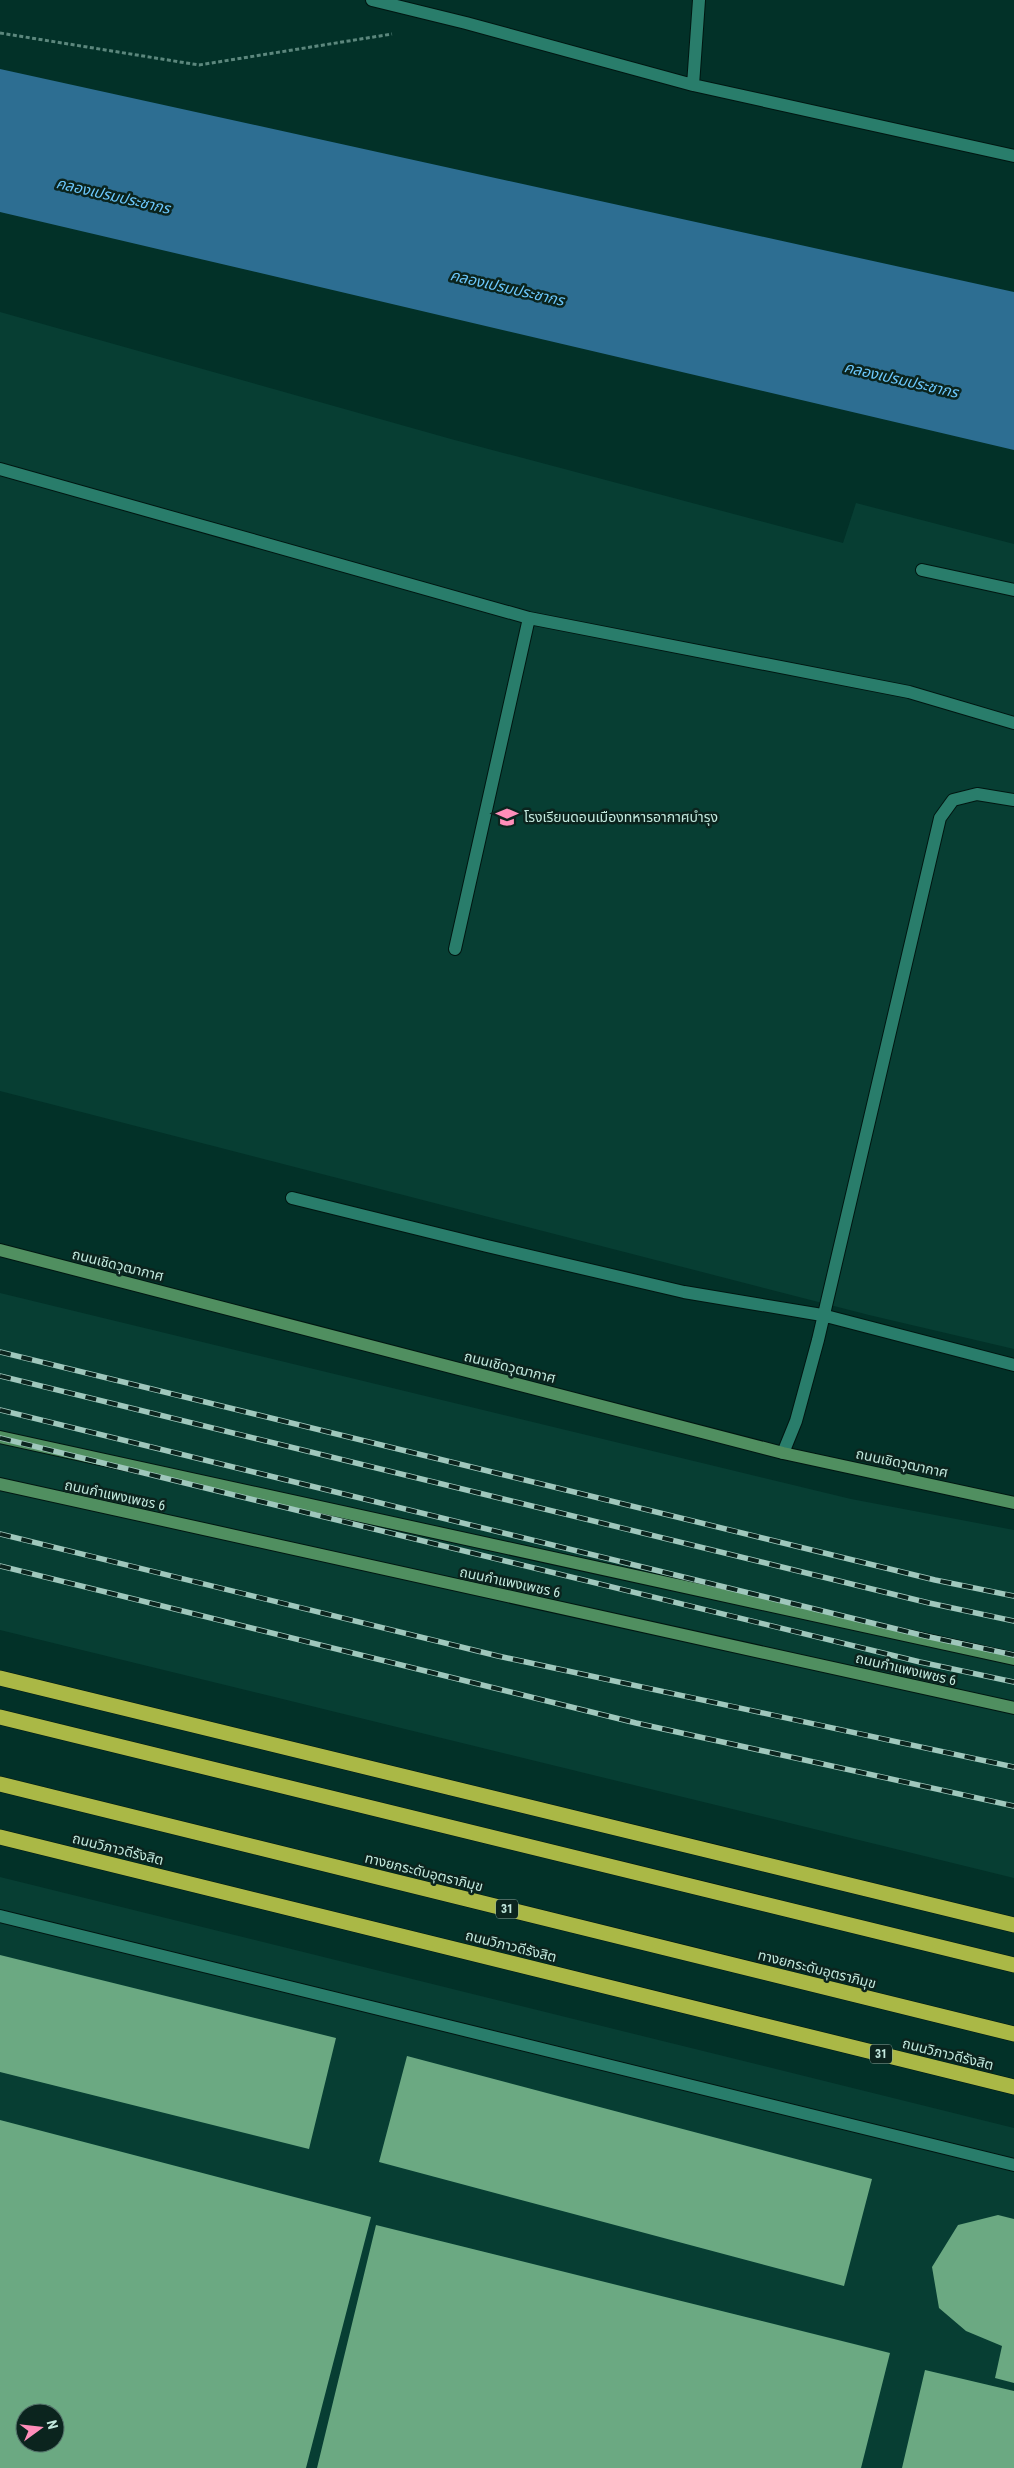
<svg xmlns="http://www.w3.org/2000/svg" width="1014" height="2468" font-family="'Roboto Condensed','Noto Sans Thai',sans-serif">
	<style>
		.built { fill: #073e33; fill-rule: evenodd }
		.water { fill: #2d6e92 }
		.building { fill: #6ba982; fill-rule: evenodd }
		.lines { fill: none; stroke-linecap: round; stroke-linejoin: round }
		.lane-casing { stroke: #001611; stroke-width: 14 }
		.street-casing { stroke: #001611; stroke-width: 14 }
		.secondary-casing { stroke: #001611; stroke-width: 14 }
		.highway-casing { stroke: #001611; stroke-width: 16 }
		.path { stroke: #5c877d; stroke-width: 3; stroke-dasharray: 4 2.5; stroke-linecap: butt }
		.lane { stroke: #297d6b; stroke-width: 12 }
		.street { stroke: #297d6b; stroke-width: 12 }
		.secondary { stroke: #508f60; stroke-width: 12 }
		.highway { stroke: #aab846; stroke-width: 15 }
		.rail-casing { stroke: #9fc7bc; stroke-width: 5.5 }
		.rail { stroke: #0b241e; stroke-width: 4; stroke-dasharray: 11; stroke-linecap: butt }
		.labels { text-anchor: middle; stroke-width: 5; stroke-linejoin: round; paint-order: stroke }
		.shield { fill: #0b241e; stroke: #8caea4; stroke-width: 1 }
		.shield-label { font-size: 12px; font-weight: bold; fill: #c3e9de }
		.poi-label { font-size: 14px; fill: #c3e9de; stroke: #0b241e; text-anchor: start }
		.street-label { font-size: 14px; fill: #c3e9de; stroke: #0b241e }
		.water-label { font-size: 15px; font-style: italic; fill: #6dc9fe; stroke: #0b241e }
	</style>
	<rect width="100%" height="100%" fill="#023128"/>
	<path class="built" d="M0 312 451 439 843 543 856 503 1014 544V1349L869 1315 0 1091Z
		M0 1293 851 1499 1014 1530V1878L0 1630Z
		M0 1877 1014 2128V2468H0ZM25 2413H55V2443H25Z"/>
	<path class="water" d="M0 69 1014 292V450L0 212Z"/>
	<path class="building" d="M0 1955 336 2038 309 2149 0 2072Z
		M407 2056 872 2179 844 2286 379 2162Z
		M0 2120 371 2217 306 2468H0ZM25 2413H55V2443H25Z
		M998 2215 1014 2219V2383L995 2378 1002 2346 966 2331 939 2308 932 2267 958 2225Z
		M376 2225 890 2353 861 2468H317Z
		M925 2370 1014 2391V2468H902Z"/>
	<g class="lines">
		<g class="lane-casing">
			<path id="lane" d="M0 469 529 618 909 692 1014 723
				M922 570 1014 590
				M455 949 529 618
				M292 1198 487 1246 684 1292 822 1315 1014 1365
				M783 1453 796 1421 818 1340 940 818 953 800 977 794 1014 800
				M0 1916 1014 2165"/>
		</g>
		<g class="street-casing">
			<path id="street" d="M372 0 466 23 693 85 1014 156
				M693 85 699 0"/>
		</g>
		<g class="secondary-casing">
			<path id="secondary" d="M0 1250 783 1453 1014 1503
				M0 1437 1014 1659
				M0 1484 1014 1708"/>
		</g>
		<g class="highway-casing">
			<path id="highway" d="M0 1678 1014 1925
				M0 1717 1014 1965
				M0 1784 1014 2034
				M0 1837 1014 2087"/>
		</g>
		<path class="path" d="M0 33 199 65 392 34"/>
		<use href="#lane" class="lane"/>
		<use href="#street" class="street"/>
		<use href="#secondary" class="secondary"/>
		<use href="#highway" class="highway"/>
		<g class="rail-casing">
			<path id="rail" d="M0 1352 935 1580 1014 1596
				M0 1376 929 1603 1014 1621
				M0 1410 925 1636 1014 1655
				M0 1438 920 1662 1014 1682
				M0 1534 498 1656 1014 1767
				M0 1566 636 1723 1014 1806"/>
		</g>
		<use href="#rail" class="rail"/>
	</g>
	<defs>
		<g id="school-bare" transform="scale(1.725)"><path d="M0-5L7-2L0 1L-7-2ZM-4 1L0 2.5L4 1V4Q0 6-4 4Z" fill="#ff8eba" stroke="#0b241e" stroke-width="2.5" paint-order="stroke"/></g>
	</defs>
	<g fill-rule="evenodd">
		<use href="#school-bare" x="507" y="817"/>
	</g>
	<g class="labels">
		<g class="shield">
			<rect x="496" y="1899.5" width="22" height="19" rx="4"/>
			<rect x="870" y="2044.5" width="22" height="19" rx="4"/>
		</g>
		<g class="shield-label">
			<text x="507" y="1913">31</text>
			<text x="881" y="2058">31</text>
		</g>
		<g class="poi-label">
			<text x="524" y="822">โรงเรียนดอนเมืองทหารอากาศบำรุง</text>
		</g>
		<g class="street-label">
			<text transform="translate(118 1265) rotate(14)" y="5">ถนนเชิดวุฒากาศ</text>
			<text transform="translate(510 1367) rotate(14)" y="5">ถนนเชิดวุฒากาศ</text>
			<text transform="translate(902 1463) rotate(12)" y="5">ถนนเชิดวุฒากาศ</text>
			<text transform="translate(115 1495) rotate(12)" y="5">ถนนกำแพงเพชร 6</text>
			<text transform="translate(510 1582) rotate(12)" y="5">ถนนกำแพงเพชร 6</text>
			<text transform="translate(906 1669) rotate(13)" y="5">ถนนกำแพงเพชร 6</text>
			<text transform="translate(118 1849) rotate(14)" y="5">ถนนวิภาวดีรังสิต</text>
			<text transform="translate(424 1872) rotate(14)" y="5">ทางยกระดับอุตราภิมุข</text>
			<text transform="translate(511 1946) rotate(14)" y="5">ถนนวิภาวดีรังสิต</text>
			<text transform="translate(817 1969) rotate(14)" y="5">ทางยกระดับอุตราภิมุข</text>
			<text transform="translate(948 2054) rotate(14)" y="5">ถนนวิภาวดีรังสิต</text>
		</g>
		<g class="water-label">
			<text transform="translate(113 196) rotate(13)" y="5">คลองเปรมประชากร</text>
			<text transform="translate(507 288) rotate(13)" y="5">คลองเปรมประชากร</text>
			<text transform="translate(901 380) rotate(13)" y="5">คลองเปรมประชากร</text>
		</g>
	</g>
	<g transform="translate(40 2428) rotate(75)"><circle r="24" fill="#0b241e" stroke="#55736b"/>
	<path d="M0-4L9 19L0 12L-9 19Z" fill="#ff8eba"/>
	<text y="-8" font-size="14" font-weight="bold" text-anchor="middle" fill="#c3e9de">N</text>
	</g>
</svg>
